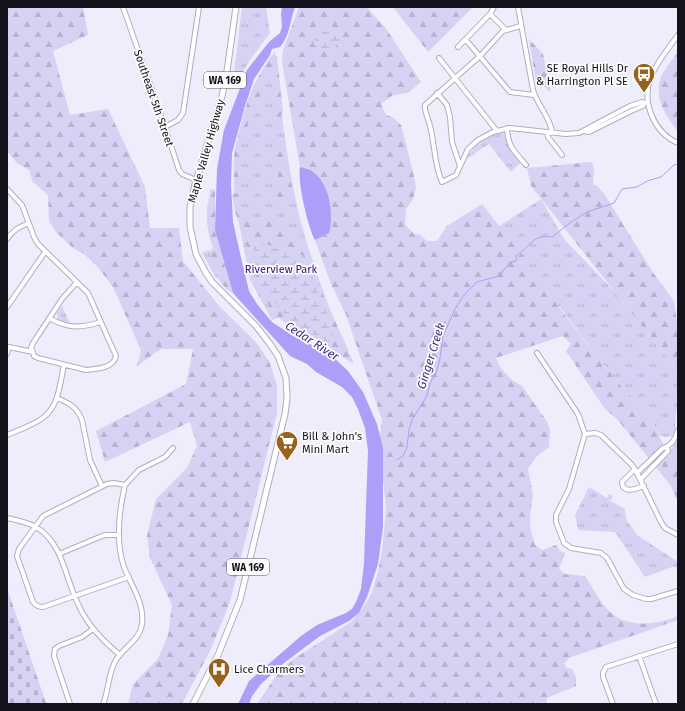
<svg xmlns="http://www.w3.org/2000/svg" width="685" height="711" font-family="'Fira Sans',sans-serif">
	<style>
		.grass { fill: url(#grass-tufts) }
		.forest { fill: url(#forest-firs) }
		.wetland { fill: url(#wetland-marsh) }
		.cemetery { fill: url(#cemetery-stones) }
		.water { fill: #ac9ff7 }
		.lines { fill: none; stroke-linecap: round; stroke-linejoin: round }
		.stream { stroke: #ac9ff7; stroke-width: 1 }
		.minor-casing { stroke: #afadc3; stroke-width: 6 }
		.major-casing { stroke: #afadc3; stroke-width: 7 }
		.minor { stroke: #fff; stroke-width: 4 }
		.major { stroke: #fff; stroke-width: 5 }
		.labels { text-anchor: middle; stroke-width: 3.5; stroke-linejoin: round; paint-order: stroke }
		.shield { fill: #fcfcfc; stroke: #5a595e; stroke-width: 1 }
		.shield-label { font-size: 10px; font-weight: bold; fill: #14131b }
		.poi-label { font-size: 11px; fill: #14131b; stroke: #fcfcfc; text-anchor: start }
		.street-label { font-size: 11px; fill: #14131b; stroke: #fcfcfc }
		.park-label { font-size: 11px; fill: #351077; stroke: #fcfcfc }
		.water-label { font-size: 12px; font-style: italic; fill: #462a8e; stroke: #fcfcfc }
	</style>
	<defs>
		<pattern id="grass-tufts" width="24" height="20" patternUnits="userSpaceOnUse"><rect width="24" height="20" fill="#d5d2f3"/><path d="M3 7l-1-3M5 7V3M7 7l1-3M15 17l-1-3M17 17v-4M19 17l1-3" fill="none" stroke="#b6b3d0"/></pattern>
		<pattern id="forest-firs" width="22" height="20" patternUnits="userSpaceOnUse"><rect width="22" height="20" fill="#d5d2f3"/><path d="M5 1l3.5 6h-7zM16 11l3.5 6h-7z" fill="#b6b3d0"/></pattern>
		<pattern id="wetland-marsh" width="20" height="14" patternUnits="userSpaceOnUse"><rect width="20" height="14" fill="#d5d2f3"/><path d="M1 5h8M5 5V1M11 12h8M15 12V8" fill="none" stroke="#b6b3d0"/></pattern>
		<pattern id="cemetery-stones" width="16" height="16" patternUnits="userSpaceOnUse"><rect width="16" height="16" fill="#d5d2f3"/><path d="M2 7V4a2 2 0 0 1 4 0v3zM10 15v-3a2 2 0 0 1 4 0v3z" fill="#b6b3d0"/></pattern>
	</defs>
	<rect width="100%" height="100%" fill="#eeedfb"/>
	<path class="grass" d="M242 7H266L270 33 250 60 232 90Z
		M275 51C282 116 288 181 307 243 318 280 333 316 346 352L293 313 272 320 250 280 234 198V151L254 87Z
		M502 133 504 134 508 146 521 162 511 172 489 144 466 159C474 146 487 135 502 133Z
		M541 199 564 239 615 292 676 369 678 370V403L676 411 675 429 673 436 666 437 659 435 651 419 622 387 593 351 499 226Z
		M209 250 218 272 215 275 217 278H216L202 253Z
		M62 306 70 324 58 320 57 313Z
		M678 439V461L668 454Z
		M589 487 607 498 609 494 613 496 611 500 607 499 625 509 626 519 637 535 678 562V567H672L645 577 615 532 578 530 575 515Z"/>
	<path class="forest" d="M7 7H83L88 35 53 51 70 115 108 109 145 187 150 228H179L183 261 220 307 255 341 269 361 277 385V413L230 602 211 649 182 704H128L133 684 158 659 168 635 172 605 150 558 147 536 156 499 187 468 197 446 190 422 105 462 96 431 186 384 193 349H161L137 366 141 350 113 287 97 266 84 254 73 248 56 232 49 221 48 195 33 182 29 170 17 163 7 151Z
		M299 7H367L387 30 421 82 408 93 393 95 381 104 386 115 394 118 401 125 413 172 416 188 413 199 406 209 405 224 414 234 420 235 427 241H437L447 226 482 204 535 271 564 314 593 351 622 387 651 419 668 454 678 461V502L671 486 617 419 605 409 566 351 571 344 563 336 496 358 500 367 512 380 522 386 546 420 550 429 549 447 536 457 528 469 533 495 530 515V527L535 545 542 550 556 545 560 551 565 553 559 569 565 574 585 576C593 588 602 607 615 616 634 628 659 624 678 616V620L569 658 564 663 567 668 572 669 576 677V686L547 698 546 704H257L280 670 295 658 351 622 362 609 371 595 378 572 382 551 386 508 379 443 382 420 346 315 331 284 315 240 329 233 307 168 300 167 282 62 283 50Z
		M393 7H473L428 52Z
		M529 39 543 54 551 93 544 86 536 82Z
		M678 52V132C666 115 652 98 662 75 666 67 673 59 678 52Z
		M271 55 277 56 283 112C279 117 277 121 271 120 271 114 274 110 275 105 276 97 275 87 272 79L267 78 262 91 252 108 241 147 238 179 235 181C229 159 245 105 254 85 259 75 266 65 271 55Z
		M281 139 284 142 293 194 292 199 288 202H279L276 191H283L284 186C274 169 272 157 281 139Z
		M592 162 594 169 593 184 599 188 605 195 652 271 674 301 678 330V370L676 369 531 186 527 168Z
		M215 189V230L233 293 227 290 215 275 218 272 209 252 213 248C208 235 205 216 208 203 209 198 210 195 210 190Z
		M236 193 239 195C241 207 239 219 252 224L265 213 286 224 304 240 321 290 346 345 354 364 341 356 322 342 302 333 288 325 274 314 259 288 242 230 235 212 232 195Z"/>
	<path class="wetland" d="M332 29 341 39 331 53 323 51 313 44 316 38Z
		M252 240 304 256 334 331 328 343 288 319 261 287Z"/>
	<path class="cemetery" d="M7 588 46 703V704H7Z"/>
	<path class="water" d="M282 7H295C290 21 290 35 280 47L272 49 270 55 254 79 245 106 232 153 231 185 233 222 242 262 249 291 257 304 272 322 293 336 330 354 348 371 363 392 377 424 383 448V527L378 564 367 597 359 613 349 621 320 636 284 663 261 684 252 696 249 704H238L249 681 301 636 317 625 346 613 352 609 356 602 361 589 364 563 368 451 365 428 358 409 352 397 342 387 316 372 307 364 290 356 233 293 215 230 217 169 224 130 247 70 269 42 280 33 282 27 281 14Z
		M300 167C328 170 335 211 329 233L315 240C308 228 297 181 300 167Z"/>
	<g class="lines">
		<path class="stream" d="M397 460 403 456 407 447 409 430 412 420 427 396 430 383 436 373 440 358 443 336 455 309 464 295 477 282 499 276 510 262 516 261 517 255C531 246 533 234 552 237L571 222 587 212 614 203 622 189 637 187 647 181 661 177 674 165 678 164"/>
		<g class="minor-casing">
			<path id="minor" d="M123 7 165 127 179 170 182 174 196 180
				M518 7 533 90C537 105 550 116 552 132
				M490 14 506 30
				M521 26 503 31 480 56 425 105C424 112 429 119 430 126 435 145 434 164 442 182L456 175 468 149 478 140 493 132 510 128 566 134 579 133 630 106 642 102 644 103 648 102
				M678 35C669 48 655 64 650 79 642 103 654 133 678 143
				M466 40 510 92 534 95
				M458 47 490 14 494 7
				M439 58 497 131
				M437 93 447 105 450 117 452 142 460 166
				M165 127 178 120 183 113 199 7
				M507 128C508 147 514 151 526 165
				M584 131 589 132 631 111 643 106 644 103
				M547 132 548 137 562 155
				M7 189 22 205 34 237 38 244 88 293 116 356C114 368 97 369 86 370L38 358 34 356 33 352 9 347 7 354
				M7 239C13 230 19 227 29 223
				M7 307 45 252
				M51 319C69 329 81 328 101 322
				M33 352 31 348 33 343 62 299 77 282
				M537 353 578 414 585 434 569 489 556 515V522L564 543 571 548 601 553 607 558 624 589 633 595 646 599H651L678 591
				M57 398C69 403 77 407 82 420L90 460 102 486
				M585 434 595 433 601 435 632 465 637 473 661 522 665 528 678 535
				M7 435C19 430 34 425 44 417 59 405 60 383 64 365
				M635 469 622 482 623 487C629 493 636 488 644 486
				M637 473 663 448C671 446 676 438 678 430
				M641 479 668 451 667 447
				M7 518C17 520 27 522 36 527 64 544 65 579 79 606 88 626 103 641 120 655
				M59 554 102 536 106 535H118
				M129 577 43 607C39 607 36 606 33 602L18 559 17 556 19 549 43 516 107 484 114 483 125 485 139 470 165 457 173 448
				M639 656 656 704
				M70 704 54 656 55 649 59 646 82 637 93 629
				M103 704C109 690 108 673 116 660 124 647 140 640 142 624 145 604 131 585 124 567 115 541 119 511 125 485
				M613 704 603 677V673L606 667 678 644"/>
		</g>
		<g class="major-casing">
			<path id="major" d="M193 704 218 655 240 600 285 414 287 398 286 378 278 356 270 344 256 326 212 282 206 273 196 254 190 227V207L195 184 222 96 227 71 236 7"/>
		</g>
		<use href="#minor" class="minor"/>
		<use href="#major" class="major"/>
	</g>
	<defs>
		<g id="bus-pin" transform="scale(1.15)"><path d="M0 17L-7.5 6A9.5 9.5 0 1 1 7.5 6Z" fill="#99621c" stroke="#fcfcfc"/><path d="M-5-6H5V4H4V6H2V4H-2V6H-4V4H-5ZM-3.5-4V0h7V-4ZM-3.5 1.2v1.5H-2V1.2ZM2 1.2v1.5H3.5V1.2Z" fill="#fff"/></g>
		<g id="supermarket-pin" transform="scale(1.15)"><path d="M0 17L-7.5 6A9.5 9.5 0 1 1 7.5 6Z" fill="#99621c" stroke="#fcfcfc"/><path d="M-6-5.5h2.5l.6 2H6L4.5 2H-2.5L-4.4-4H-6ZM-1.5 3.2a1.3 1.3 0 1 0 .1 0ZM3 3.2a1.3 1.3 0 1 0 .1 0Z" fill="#fff"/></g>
		<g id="hospital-pin" transform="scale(1.15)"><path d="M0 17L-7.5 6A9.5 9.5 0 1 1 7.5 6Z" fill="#99621c" stroke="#fcfcfc"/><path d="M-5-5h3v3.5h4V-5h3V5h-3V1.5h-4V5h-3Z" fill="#fff"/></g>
	</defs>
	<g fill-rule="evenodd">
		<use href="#bus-pin" x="644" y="74"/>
		<use href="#supermarket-pin" x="287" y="442"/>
		<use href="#hospital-pin" x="219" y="669"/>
	</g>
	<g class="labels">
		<g class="shield">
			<rect x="204" y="72" width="42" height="16" rx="3"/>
			<rect x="227" y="559" width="42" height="16" rx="3"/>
		</g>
		<g class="shield-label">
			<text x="225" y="84">WA 169</text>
			<text x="248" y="571">WA 169</text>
		</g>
		<g class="poi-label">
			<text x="628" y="72" text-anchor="end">SE Royal Hills Dr<tspan x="628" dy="13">&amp; Harrington Pl SE</tspan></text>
			<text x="302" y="440">Bill &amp; John's<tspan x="302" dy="13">Mini Mart</tspan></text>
			<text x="234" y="673">Lice Charmers</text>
		</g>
		<g class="street-label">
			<text transform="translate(154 98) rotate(71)" y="4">Southeast 5th Street</text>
			<text transform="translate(206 151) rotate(-74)" y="4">Maple Valley Highway</text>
		</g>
		<g class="park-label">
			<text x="281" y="273">Riverview Park</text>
		</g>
		<g class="water-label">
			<text transform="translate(312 341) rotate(33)" y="4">Cedar River</text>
			<text transform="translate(431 356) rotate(-73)" y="4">Ginger Creek</text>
		</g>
	</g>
	<rect width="685" height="711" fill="none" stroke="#14131b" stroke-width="16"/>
</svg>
